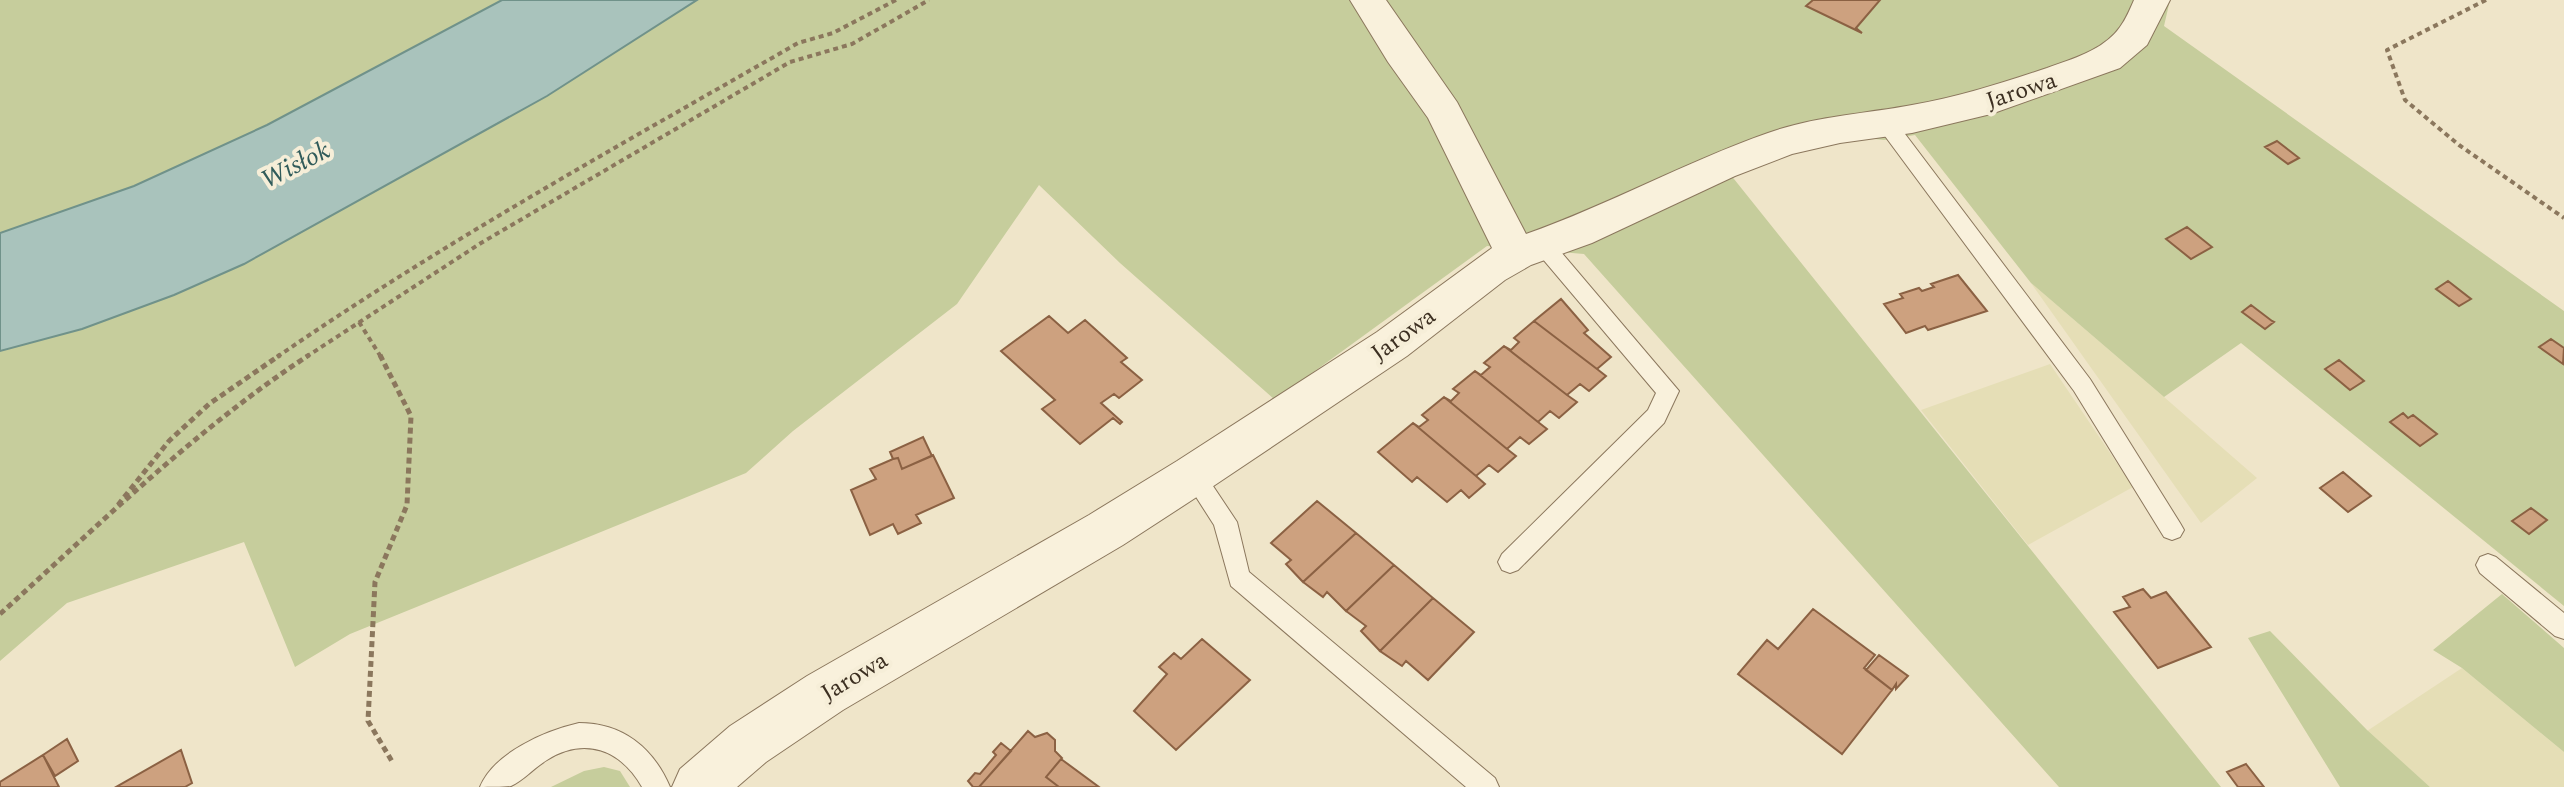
<svg xmlns="http://www.w3.org/2000/svg" width="2564" height="787" font-family="Spectral,serif">
	<style>
		.farmland { fill: #e5deb6 }
		.green { fill: #c6cd9c }
		.water { fill: #a9c3bc; stroke: #70928a; stroke-width: 2 }
		.building { fill: #cda17f; stroke: #8b6143; stroke-width: 2 }
		.lines { fill: none; stroke-linecap: round; stroke-linejoin: round }
		.lane-casing { stroke: #8b775d; stroke-width: 2 }
		.street-casing { stroke: #8b775d; stroke-width: 2 }
		.path-far1 { stroke: #8b775d; stroke-width: 4; stroke-dasharray: 5 4; stroke-linecap: butt }
		.path { stroke: #8b775d; stroke-width: 5; stroke-dasharray: 6 4; stroke-linecap: butt }
		.lane { fill: #f9f1dc; fill-rule: evenodd }
		.street { fill: #f9f1dc; fill-rule: evenodd }
		.labels { text-anchor: middle; stroke-width: 8; stroke-linejoin: round; paint-order: stroke }
		.street-label { font-size: 24px; fill: #3c2f21; stroke: #f6eed8 }
		.water-label { font-size: 26px; font-style: italic; fill: #305b5a; stroke: #f6eed8 }
	</style>
	<rect width="100%" height="100%" fill="#efe5c9"/>
	<path class="farmland" d="M2031 283 2164 397 2257 478 2201 523Z
		M2050 364 2133 487 2028 545 1921 410Z
		M2462 668 2564 752V787H2430L2367 731Z"/>
	<path class="green" d="M0 0H502L267 125 134 186 0 233Z
		M697 0H2170L2164 26 2564 311V606L2241 343 2164 397 2031 283 1915 135 1884 140 1848 136 1730 174 2221 787H2059L1584 254 1487 246 1275 400 1120 263 1039 185 957 304 793 431 746 473 350 634 295 667 244 542 67 603 0 661V351L82 329 174 295 244 264 547 96Z
		M2502 594 2564 648V752L2462 668 2433 650Z
		M2270 631 2367 730 2430 787H2340L2248 638Z
		M604 767 620 771 630 787H551L584 771Z"/>
	<path class="water" d="M502 0H697L547 96 244 264 174 295 82 329 0 351V233L134 186 267 125Z"/>
	<path class="building" d="M1813 0H1880L1856 28 1862 33 1806 6Z
		M2277 141 2299 158 2288 164 2265 147Z
		M2187 227 2212 247 2191 259 2166 239Z
		M1958 275 1987 311 1928 330 1925 326 1906 333 1884 304 1903 298 1900 294 1919 288 1922 291 1934 287 1931 284Z
		M2448 281 2471 299 2459 306 2436 289Z
		M1561 299 1588 330 1584 333 1611 357 1597 369 1534 321Z
		M2251 305 2272 321 2274 322 2265 329 2242 312Z
		M1049 316 1068 333 1085 320 1127 358 1121 362 1142 380 1119 398 1114 394 1101 403 1122 422 1120 424 1113 418 1080 444 1042 409 1055 400 1001 351Z
		M1534 321 1597 369 1606 376 1589 391 1580 384 1567 395 1504 346 1511 350 1519 342 1514 338Z
		M2551 339 2564 348 2563 364 2539 347Z
		M1504 346 1567 395 1577 402 1559 418 1550 411 1538 422 1475 371 1481 375 1490 367 1484 363Z
		M2339 360 2364 381 2350 390 2325 369Z
		M1475 371 1538 422 1547 429 1529 444 1520 437 1507 449 1444 397 1451 401 1459 393 1453 389Z
		M1444 397 1507 449 1516 456 1498 472 1489 465 1476 476 1413 423 1419 427 1428 420 1422 415Z
		M2403 413 2408 418 2413 415 2437 434 2420 446 2390 422Z
		M1413 423 1476 476 1485 484 1469 498 1461 490 1447 502 1417 477 1412 482 1378 452Z
		M923 437 932 456 902 469 898 458 893 459 890 452Z
		M933 455 954 498 916 515 921 523 898 534 893 524 870 535 851 490 876 479 870 469 893 459 898 458 902 469Z
		M2343 472 2371 496 2348 512 2320 488Z
		M1317 501 1356 533 1303 582 1286 564 1291 560 1271 543Z
		M2531 508 2547 520 2529 534 2512 521Z
		M1356 533 1394 565 1346 611 1327 592 1323 597 1303 582Z
		M1394 565 1433 598 1380 651 1361 631 1366 626 1346 611Z
		M2143 589 2151 598 2166 592 2211 647 2158 668 2114 612 2130 607 2123 597Z
		M1433 598 1474 632 1428 680 1406 661 1402 666 1380 651Z
		M1813 609 1875 655 1864 668 1892 690 1842 754 1738 674 1767 640 1778 649Z
		M1202 639 1250 680 1176 750 1134 711 1167 674 1159 667 1174 653 1181 659Z
		M1879 655 1908 676 1896 689V684L1892 690 1866 670Z
		M1028 731 1035 737 1047 733 1055 740V751L1062 758 1046 777 1059 787H979Z
		M67 739 78 761 55 776 43 755Z
		M1001 743 1011 751 979 787H973L968 781 975 773 980 774 996 755 993 752Z
		M181 750 192 783 185 787H116Z
		M43 755 59 787H0V782Z
		M1061 759 1099 787H1059L1046 777Z
		M2246 764 2264 787H2238L2227 772Z"/>
	<g class="lines">
		<g class="lane-casing">
			<path id="lane" d="M1886 116 1893 118 2090 379 2180 523 2184 530 2180 537 2172 540 2164 537 2074 391 1879 128 1876 123Z
				M1543 237 1550 239 1679 391 1664 423 1518 570 1510 573 1502 570 1498 562 1502 554 1648 410 1656 393 1536 251 1533 245 1536 239Z
				M1193 465 1201 468 1237 522 1249 572 1495 778 1499 787H1466L1231 586 1214 525 1182 475 1185 468Z
				M2488 554 2496 557 2564 613V639L2555 636 2480 573 2476 565 2480 557Z
				M579 723C622 723 653 747 670 787H642C621 750 585 736 547 760 535 767 524 780 511 786 503 787 489 787 480 787 494 753 544 731 579 723Z"/>
		</g>
		<g class="street-casing">
			<path id="street" d="M1350 0H1386L1457 102 1526 234C1609 205 1685 162 1768 133 1815 116 1864 114 1912 105 1958 97 2002 83 2047 68 2072 59 2104 50 2120 27 2126 19 2130 9 2134 0H2170L2147 45 2120 68 1991 114 1912 133 1840 143 1792 154 1735 176 1592 243 1531 265 1505 280 1407 356 1209 489 1123 545 843 710 766 762 737 787H672L680 769 730 726 807 676 1089 515 1177 461 1377 332 1492 248 1428 118 1388 62Z"/>
		</g>
		<path class="path-far1" d="M2486 0 2387 50 2405 100 2459 145 2564 218
			M359 322 381 357
			M277 357C444 242 622 144 798 43L833 33 896 0
			M306 357 481 243 790 62 852 44 929 0"/>
		<path class="path" d="M380 355 411 416 407 505 375 582 368 721 393 763
			M118 505 169 441 209 404 280 355
			M0 614C100 524 196 429 309 355"/>
		<use href="#lane" class="lane"/>
		<use href="#street" class="street"/>
	</g>
	<g class="labels">
		<g class="street-label">
			<text transform="translate(2021 90) rotate(-18)" y="8">Jarowa</text>
			<text transform="translate(1403 334) rotate(-36)" y="8">Jarowa</text>
			<text transform="translate(854 676) rotate(-31)" y="8">Jarowa</text>
		</g>
		<g class="water-label">
			<text transform="translate(295 164) rotate(-27)" y="9">Wisłok</text>
		</g>
	</g>
</svg>
